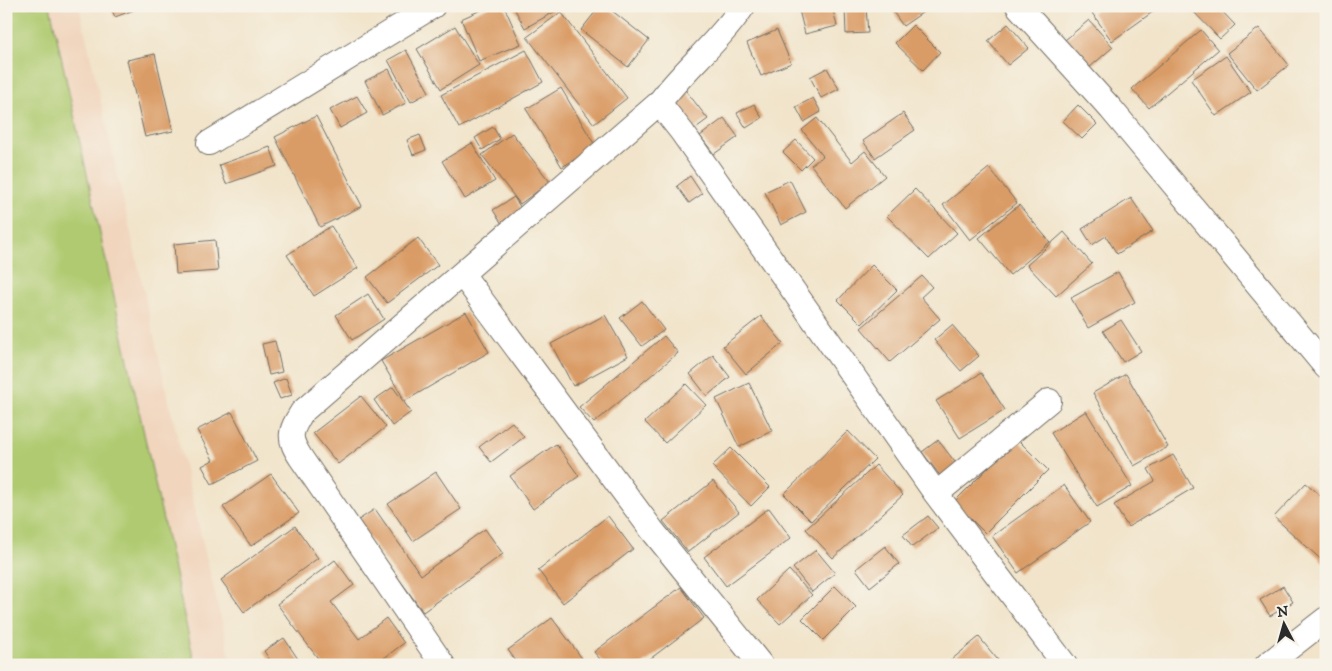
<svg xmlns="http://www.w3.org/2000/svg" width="1332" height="671" font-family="'IM FELL DW Pica',serif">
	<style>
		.built { fill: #f1d5bd }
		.green { fill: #afca70; stroke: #6d7a4e }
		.building { fill: #da9c66 }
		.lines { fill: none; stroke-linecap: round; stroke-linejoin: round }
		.street-casing { stroke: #706c63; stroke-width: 26 }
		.street { stroke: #fff; stroke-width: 24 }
	</style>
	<rect width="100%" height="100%" fill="#f7f3e8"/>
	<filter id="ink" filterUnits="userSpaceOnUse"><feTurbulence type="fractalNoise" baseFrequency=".02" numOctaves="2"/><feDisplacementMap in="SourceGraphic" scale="10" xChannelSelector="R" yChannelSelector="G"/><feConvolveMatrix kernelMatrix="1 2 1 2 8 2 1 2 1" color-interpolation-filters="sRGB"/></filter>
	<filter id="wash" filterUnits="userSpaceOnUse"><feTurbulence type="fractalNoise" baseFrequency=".0096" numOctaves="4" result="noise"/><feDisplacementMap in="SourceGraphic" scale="20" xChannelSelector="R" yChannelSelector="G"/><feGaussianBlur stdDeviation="1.12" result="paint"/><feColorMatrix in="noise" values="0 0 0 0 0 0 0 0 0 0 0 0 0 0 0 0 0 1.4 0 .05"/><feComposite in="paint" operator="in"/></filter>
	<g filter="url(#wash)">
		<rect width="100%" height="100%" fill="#f1e4ca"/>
		<path class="built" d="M6 6H79L170 406 232 665H6Z"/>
		<path class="green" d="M6 6H50L195 665H6Z"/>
		<g id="blocks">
			<path class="building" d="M110 6H144L115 17Z
				M490 6H504L521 44 479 61 461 19Z
				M513 6H565L525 28Z
				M600 6H606L649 40 628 67 581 30Z
				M798 6H832L837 26 805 34Z
				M889 6H932L903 26Z
				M1102 6H1161L1112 41 1092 13Z
				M1194 6H1217L1235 25 1220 39 1191 9Z
				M866 7 868 33 846 34 845 8Z
				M561 12 627 98 594 124 527 37Z
				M1089 20 1113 47 1089 68 1065 40Z
				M1008 24 1029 48 1008 65 988 41Z
				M913 25 940 52 923 70 895 43Z
				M455 26 479 65 441 89 417 49Z
				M1259 28 1289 65 1257 90 1227 53Z
				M777 30 791 63 761 76 747 43Z
				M1201 30 1218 50 1149 108 1132 89Z
				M406 50 429 92 411 102 388 60Z
				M526 50 543 82 459 128 441 95Z
				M155 54 173 131 145 137 127 60Z
				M1226 56 1251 92 1216 116 1191 80Z
				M827 68 839 89 821 98 810 77Z
				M389 69 406 103 382 115 365 81Z
				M683 87 708 119 693 130 668 97Z
				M561 88 596 147 562 167 526 109Z
				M357 96 367 113 340 128 330 110Z
				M813 98 821 112 804 122 796 107Z
				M754 104 762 118 746 128 737 113Z
				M1078 105 1097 124 1082 139 1063 121Z
				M903 113 915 130 875 158 863 141Z
				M316 116 362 206 320 227 275 137Z
				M724 118 738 137 714 154 700 136Z
				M817 118 852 162 865 151 885 176 845 208 811 165 823 156 802 130Z
				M493 127 500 139 482 150 475 138Z
				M512 133 550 182 520 204 482 155Z
				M420 135 426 150 413 155 407 140Z
				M796 140 813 158 801 170 783 152Z
				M472 143 495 181 465 199 442 161Z
				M270 147 277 166 226 184 219 165Z
				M989 168 1017 203 970 240 943 205Z
				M690 176 702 194 689 203 677 186Z
				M790 180 806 212 781 225 765 192Z
				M915 189 957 233 929 259 887 216Z
				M514 197 524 213 504 227 493 210Z
				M1131 198 1153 231 1117 254 1106 236 1092 245 1082 229Z
				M1019 205 1050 242 1010 275 979 238Z
				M331 226 358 268 314 296 287 255Z
				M1064 232 1092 264 1056 296 1027 265Z
				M418 238 438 265 387 303 367 277Z
				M215 240 218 271 176 274 174 244Z
				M872 265 897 290 862 324 838 300Z
				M1118 272 1135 302 1088 328 1071 298Z
				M922 276 932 287 921 297 940 319 890 362 861 328Z
				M368 294 384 319 352 340 336 315Z
				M642 301 664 330 642 346 620 318Z
				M466 312 489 352 405 401 381 361Z
				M605 315 628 356 573 386 551 344Z
				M761 316 783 343 746 374 723 346Z
				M1121 320 1141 351 1123 362 1103 331Z
				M952 325 979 356 961 371 934 340Z
				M664 336 678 353 594 423 579 407Z
				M275 341 282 372 269 375 262 344Z
				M713 355 730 377 707 396 690 374Z
				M981 373 1005 410 960 438 936 401Z
				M1126 374 1168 447 1134 466 1093 393Z
				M286 378 292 395 280 399 273 383Z
				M749 383 772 431 739 447 716 399Z
				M686 384 706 405 665 443 645 422Z
				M393 387 411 412 392 426 374 400Z
				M361 396 386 427 338 464 313 433Z
				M1086 411 1132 486 1097 507 1051 433Z
				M232 412 257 461 212 484 202 466 213 460 197 430Z
				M512 422 524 437 491 462 479 447Z
				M848 431 875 459 811 521 784 494Z
				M1017 439 1048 470 985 533 954 502Z
				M938 440 958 466 942 478 922 452Z
				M556 444 579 476 533 509 510 476Z
				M731 448 770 487 751 506 712 466Z
				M1173 455 1193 488 1128 527 1114 505 1155 481 1148 469Z
				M876 465 903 495 833 558 806 529Z
				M436 472 461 509 413 541 388 504Z
				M271 474 299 513 251 546 223 507Z
				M713 481 739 512 688 552 663 521Z
				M1306 483 1326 500V564L1274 517Z
				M1064 485 1090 522 1018 573 992 536Z
				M769 508 791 538 726 586 704 557Z
				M375 509 421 575 485 529 503 554 423 612 357 521Z
				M608 516 633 549 563 603 538 570Z
				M928 516 938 528 912 547 903 535Z
				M295 526 318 558 244 612 221 580Z
				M885 546 899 564 870 587 856 569Z
				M816 550 835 573 812 592 793 568Z
				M335 560 354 585 331 602 359 639 386 618 404 643 375 665H323L277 604Z
				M789 570 812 595 780 624 757 600Z
				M835 586 856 607 823 640 802 619Z
				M1283 586 1293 602 1270 616 1260 600Z
				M681 587 704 618 642 665H605L594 652Z
				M552 618 584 661 579 665H519L508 650Z
				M979 637 1002 665H945Z
				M284 638 302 665H273L264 651Z"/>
		</g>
	</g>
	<g filter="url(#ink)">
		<use href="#blocks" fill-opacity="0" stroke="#706c63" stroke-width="1"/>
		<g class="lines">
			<g class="street-casing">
				<path id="street" d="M743 6C719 42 684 69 659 103L682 132 936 494 1065 665
					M1018 6 1111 109 1326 367
					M209 143 433 6
					M462 274 652 530 761 665
					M936 494 1049 401
					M443 665 301 458C288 438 289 433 302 412L659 103
					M1267 665 1326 619"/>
			</g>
			<use href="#street" class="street"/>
		</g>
	</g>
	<rect width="1332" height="671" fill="none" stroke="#f7f3e8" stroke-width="25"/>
	<g transform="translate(1284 624) rotate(354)" stroke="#f7f3e8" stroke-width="4" paint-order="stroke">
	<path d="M0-4L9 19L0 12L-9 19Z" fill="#2b2b2b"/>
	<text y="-8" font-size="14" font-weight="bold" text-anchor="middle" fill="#2b2b2b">N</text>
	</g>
</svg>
